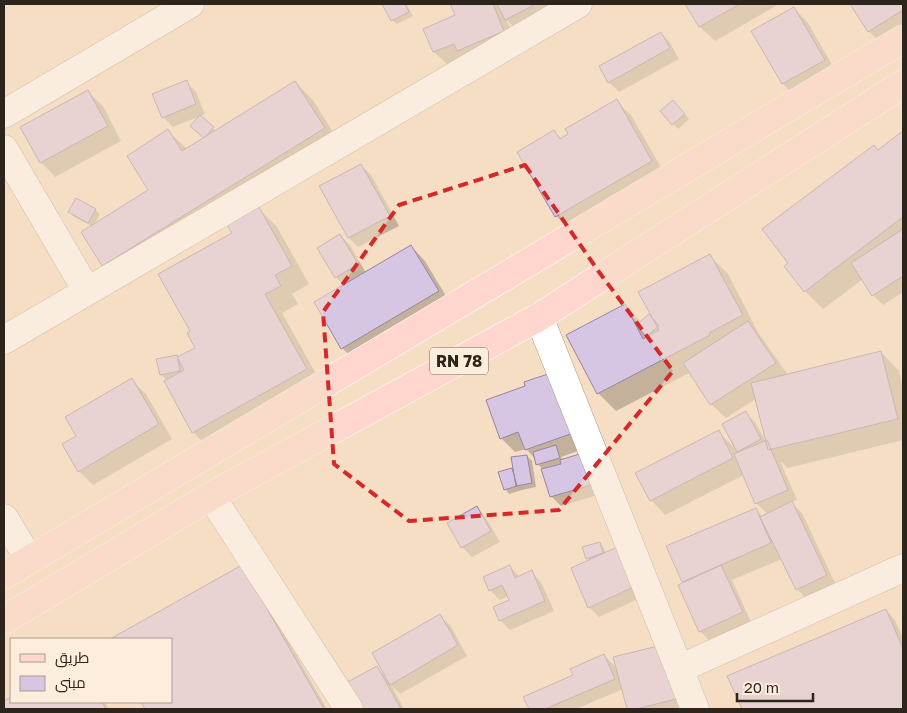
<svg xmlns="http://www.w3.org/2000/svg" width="907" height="713" font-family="'Golos Text',Cairo,sans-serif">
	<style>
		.shadow { fill: #0003; fill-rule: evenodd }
		.building { fill: #d7c6e3; stroke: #9685a0 }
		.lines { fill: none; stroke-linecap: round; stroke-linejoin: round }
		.street-casing { stroke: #a89279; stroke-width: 29 }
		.primary-casing { stroke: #fff; stroke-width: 29 }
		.street { stroke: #fff; stroke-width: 28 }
		.primary { stroke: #fed6cd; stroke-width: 28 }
		.marked { fill: none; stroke: #d62828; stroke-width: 4; stroke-dasharray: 10 6; stroke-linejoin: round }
		.labels { text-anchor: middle; stroke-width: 4; stroke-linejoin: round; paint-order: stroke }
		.shield { fill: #fceddd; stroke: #6b6055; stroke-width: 1 }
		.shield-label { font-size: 16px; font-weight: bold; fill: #2d241b }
	</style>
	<rect width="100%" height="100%" fill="#f6dec4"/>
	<path class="shadow" d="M384 4H406L413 16 397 24 392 20Z
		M452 4H559L516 29 506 19 518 45 449 66 434 52 425 29 457 16Z
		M687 4H779L715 41 700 27Z
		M851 4H903V33L883 46 869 31Z
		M794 8 808 23 838 75 797 98 783 84 753 32Z
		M661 33 670 43 679 59 619 92 609 82Z
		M186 82 196 92 205 114 173 127 163 117Z
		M295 82 313 100 342 147 122 284 103 266 82 232 92 226 74 217 70 212 95 210 100 214 94 225 150 190 168 131 187 149 205 138 200 116 216 131Z
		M88 92 103 106 121 141 55 177 41 162Z
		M616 101 631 115 666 176 571 230 556 216 554 132 562 139Z
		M678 106 689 119 678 129 662 111Z
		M903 132V292L883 305 873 295 863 279 823 309 805 291 878 151Z
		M361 165 371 175 399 226 358 247 349 238 321 187Z
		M259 209 277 227 309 284 292 294 298 304 282 313 324 388 211 450 193 432 167 381 161 374 176 356 178 358 197 348 192 332 234 234ZM181 363 186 370 183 372Z
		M340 235 350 245 366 273 411 246 425 261 452 306 357 362 342 348 344 286 336 277Z
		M710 256 728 274 759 334 788 375 881 352 899 371 903 388V440L788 468 780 461 797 500 791 502 802 513 836 585 807 599 797 589 782 559 732 580 751 622 710 641 700 631 685 583 683 581 756 509 763 517 768 514 756 503 744 475 665 515 651 500 718 432 737 450 745 413 755 422 767 444 757 398 726 418 711 404 691 372 616 411 598 393 625 306 641 322 655 321Z
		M131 380 146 394 172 439 93 485 79 471 77 437Z
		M527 387 589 447 561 457 563 460 604 493 561 506 551 496 543 470 538 464 536 460 526 449 515 452 501 438Z
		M527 456 532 461 536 487 522 490 509 494 505 489 511 469 515 473Z
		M476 508 486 518 500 542 472 557 462 547Z
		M599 543 604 548 606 553 649 594 599 617 589 607 590 561 587 558Z
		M241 567 251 576 327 709H147L143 702H171V639H112Z
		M510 567 520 577 531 572 541 582 554 611 510 630 500 620 510 601 508 596 500 600 490 590Z
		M886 610 895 620 903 638V709H743L729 677Z
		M440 616 450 625 467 656 400 694 391 685 404 709H356L377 668 385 676Z
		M604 655 614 665 618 674 680 660 693 709H629L623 689 576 709H530L525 698 575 676Z
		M11 699V702H105L109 709H4V703Z"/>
	<path class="building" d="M382 4H405L409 12 391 21Z
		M450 4H493L504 31 457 51 454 44 433 52 423 29 455 15Z
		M497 4H536L505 20Z
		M685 4H740L699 27Z
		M850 4H903V10L868 32Z
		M794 7 825 60 782 84 751 31Z
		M661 32 670 48 608 83 599 66Z
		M187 80 196 104 162 118 152 94Z
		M295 81 325 128 102 266 81 232 148 190 127 156 168 129 182 151Z
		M88 90 108 126 40 163 20 127Z
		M617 99 652 161 555 217 517 152 554 130 560 139 568 134 565 129Z
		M673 100 685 114 672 125 660 111Z
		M200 115 214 127 204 138 190 126Z
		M903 131V217L804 292 784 266 788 263 762 229 874 145 878 150Z
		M361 164 390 216 348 238 319 186Z
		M76 198 96 209 88 223 68 212Z
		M259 207 292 266 275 275 281 286 265 294 307 369 192 433 164 381 184 370 177 357 195 348 187 333 190 331 158 274 232 233 227 225Z
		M903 229V276L872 296 851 263Z
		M340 234 358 264 335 278 317 248Z
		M411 245 439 291 341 349 314 302Z
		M710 254 743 315 709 333 710 335 597 394 566 335 625 304 643 339 659 330 638 292Z
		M649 314 659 326 646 337 636 325Z
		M748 321 776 363 710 405 683 363Z
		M881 351 898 419 768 450 751 383Z
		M177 355 180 371 160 375 156 359Z
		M554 372 576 432 525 450 518 432 500 439 486 400 525 386 524 382Z
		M132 378 159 424 78 472 62 444 76 436 65 417Z
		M746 411 761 439 737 452 722 424Z
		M719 430 733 458 650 501 635 473Z
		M767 440 788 490 755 504 734 454Z
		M556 445 560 458 536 465 533 452Z
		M586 452 595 484 550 497 541 469 561 464 560 460Z
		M527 455 532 483 516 486 511 457Z
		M512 468 517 486 504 490 498 472Z
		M792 501 827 575 796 590 760 517Z
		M477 506 491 531 461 548 447 523Z
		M756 508 771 543 682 582 666 546Z
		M600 542 603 553 586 559 582 547Z
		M622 545 640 584 588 608 571 568Z
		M242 565 324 709H145L141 702H171V639H110Z
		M510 565 515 578 532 570 545 601 499 621 493 607 509 600 502 585 489 591 483 577Z
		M721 565 743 612 699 632 678 585Z
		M886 609 903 649V709H742L727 676Z
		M440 614 458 645 390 685 372 653Z
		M666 644 680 698 636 709H627L613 657Z
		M604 654 615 679 545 709H529L523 697 573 675 570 669Z
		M377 666 401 709H355L342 685Z
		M11 697V702H102L106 709H4V701Z"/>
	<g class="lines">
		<g class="street-casing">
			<path id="street" d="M4 114 190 4
				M4 149 87 291
				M539 317 695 709
				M4 340 578 4
				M211 496 349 709
				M4 518 29 559
				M679 669 903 568"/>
		</g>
		<g class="primary-casing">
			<path id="primary" d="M4 575 903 39
				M4 620 211 496 539 317 903 84"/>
		</g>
		<use href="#street" class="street"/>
		<use href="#primary" class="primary"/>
	</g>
	<path d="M0 0H907V713H0ZM525 165 599 272 673 371 559 510 409 521 334 464 323 312 399 205Z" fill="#f6dec4" fill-opacity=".55" fill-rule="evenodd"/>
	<path class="marked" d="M525 165 599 272 673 371 559 510 409 521 334 464 323 312 399 205Z"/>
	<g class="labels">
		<rect class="shield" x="430" y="347.5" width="58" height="27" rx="4"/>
		<g class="shield-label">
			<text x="459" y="367">RN 78</text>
		</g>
	</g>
	<rect width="907" height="713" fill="none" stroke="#2d241b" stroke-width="10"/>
	<rect x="10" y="638" width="162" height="65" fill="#fceddd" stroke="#a99d8f"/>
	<rect x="20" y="654" width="25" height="8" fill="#fed6cd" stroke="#a99d8f"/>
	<text x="55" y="663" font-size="15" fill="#2d241b">طريق</text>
	<rect x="20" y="676" width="25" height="15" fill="#d7c6e3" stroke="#a99d8f"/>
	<text x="55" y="688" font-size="15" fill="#2d241b">مبنى</text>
	<path d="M737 693v8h76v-8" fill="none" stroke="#2d241b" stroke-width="2.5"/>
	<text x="744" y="693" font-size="15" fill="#2d241b" stroke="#fceddd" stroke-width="4" paint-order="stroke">20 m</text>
</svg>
